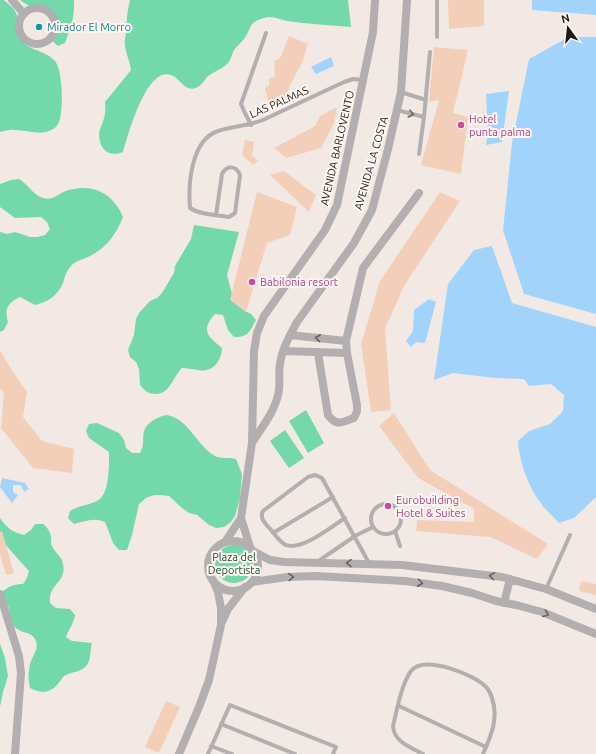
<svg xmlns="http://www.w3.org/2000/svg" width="596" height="754" font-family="Ubuntu,sans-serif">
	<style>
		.green { fill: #73d9aa }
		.water { fill: #a2d3fa }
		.pier { fill: #f3e9e4 }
		.building { fill: #f3cfb9 }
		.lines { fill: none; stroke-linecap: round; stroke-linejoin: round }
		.lane { stroke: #b3aeaf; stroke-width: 4 }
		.street { stroke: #b3aeaf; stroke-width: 8 }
		.oneway { stroke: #676362 }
		.culture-dot { fill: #0f9aa8; stroke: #fff7f2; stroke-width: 1.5 }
		.hotel-dot { fill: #d1479c; stroke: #fff7f2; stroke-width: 1.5 }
		.labels { text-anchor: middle; stroke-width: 4; stroke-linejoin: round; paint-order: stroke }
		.culture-label { font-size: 11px; fill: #0d838f; stroke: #fff7f2; text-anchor: start }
		.street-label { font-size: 11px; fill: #1b1816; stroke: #fff7f2 }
		.hotel-label { font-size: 11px; fill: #b23c85; stroke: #fff7f2; text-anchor: start }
		.park-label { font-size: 11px; fill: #1b4a35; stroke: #fff7f2 }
	</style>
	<rect width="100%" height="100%" fill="#f3e9e4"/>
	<path class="green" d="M0 0H4C8 4 13 7 15 11 21 19 15 29 20 38 27 51 44 49 55 61 63 70 64 113 58 124 57 126 54 129 51 130 40 136 27 130 15 130 10 129 5 131 0 132Z
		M20 0H74C75 17 71 27 65 43L58 46 52 41C63 8 39 15 20 0Z
		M130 0H348L351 27C330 25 308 24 287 21 280 20 272 15 264 18 247 23 252 28 244 39 241 43 237 46 234 50 232 54 231 60 227 64 222 69 213 72 207 77 204 81 201 86 196 88 184 92 180 78 171 75 146 66 128 136 123 152 108 158 99 149 99 133 100 128 103 123 104 118 106 112 105 107 105 102L131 70C130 62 126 54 125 46 124 41 126 36 126 31 127 18 127 13 130 0Z
		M19 179C28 184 33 195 43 198 54 201 57 194 66 191 70 189 76 189 81 188 101 187 116 199 123 217 116 234 108 246 92 255 85 259 76 260 71 266 66 271 65 277 63 283 58 296 47 302 35 305L20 297C8 303 4 308 8 322L4 330 0 332V232L7 234 15 232 30 237H37L45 235 50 229 47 222 41 217 15 218 0 207V184L11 180Z
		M194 225 239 232 227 275 234 301 245 311 251 314 256 320C250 331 248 338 234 337L228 330 223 315 215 314C200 331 208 336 222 348 221 362 213 373 197 370 192 369 188 368 182 368 173 377 170 394 156 394 148 394 145 391 140 385L139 369 136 362 130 357 128 350 134 335 136 319 139 313 150 301 157 298 162 293 174 273 175 266 191 239Z
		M306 410 324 443 308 453 289 421Z
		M167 415C189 419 196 445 215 456 221 459 229 457 236 459L242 474 240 498 235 516 231 522 224 527 216 528 209 525 197 515 189 513 182 508 169 496 161 495H154L146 498 139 504 132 535 127 550H119L113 543 105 522C94 517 85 521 74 524L68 518 70 511C78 506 88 505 97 501 110 495 109 464 109 452L89 438 86 431 89 424 97 423 119 433 124 440 126 448 132 453H140C145 444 142 439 144 431 147 422 159 416 167 415Z
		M285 430 304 458 289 468 270 441Z
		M0 518C7 528 12 532 24 535L31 530 35 524H43C47 527 50 531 51 537 52 540 50 543 52 546 55 553 62 556 63 564 67 583 48 583 50 603L56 608 70 609 75 615C74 623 69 629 66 637L72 641 92 643C90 650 91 659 87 665 82 672 71 672 64 676 62 678 60 681 58 684 50 693 41 694 30 688 28 680 28 673 30 664 32 656 39 650 36 641 32 631 22 634 16 628 9 622 11 615 9 608 6 600 3 603 3 591 10 586 14 584 23 584L27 578 29 571C24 565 1 541 0 537 0 531 0 524 0 518Z
		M215 564a19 19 0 1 1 38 0a19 19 0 1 1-38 0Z
		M0 644 5 658 8 676 3 692 0 707Z"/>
	<path class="water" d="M532 0H596V15L532 10Z
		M569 37H596V497L574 518 559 523C553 516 545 510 540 502 528 486 519 460 518 441L529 431 550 424 563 411 564 395 551 384 529 386 524 379 495 378 453 373 434 380 448 284 474 250 492 246 503 230 512 143 529 59Z
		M331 57 334 66 316 74 311 67Z
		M509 91 502 142 486 145 488 132 486 94Z
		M429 299 436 302 425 343 416 342 411 347 406 341 413 331 414 310Z
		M2 478 25 483 29 489 24 492 21 485H13V492L18 495 12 503 0 487Z"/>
	<path class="pier" d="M503 230 524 294 596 314V327L512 303 492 246Z"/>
	<path class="building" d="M448 0H484V26L449 29Z
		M289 36 308 44 302 63 290 85 284 102 269 103 265 88 269 85V79L275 76 274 61 280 58Z
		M434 47 468 50 453 113 468 117 461 174 421 165 439 100 429 102Z
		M337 107 334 124 321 148 286 158 274 148 315 126 320 116Z
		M245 140 254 142 252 155 258 161 253 165 242 155Z
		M284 171 316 195 309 212 270 175Z
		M257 192 297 207 290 235 267 243 246 312 230 300Z
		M440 192 460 201 404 286 385 329 391 410 371 412 361 344 380 281Z
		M0 350 11 369 27 392 23 417 42 441 74 449 72 473 33 468 1 428 4 392 0 389Z
		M394 413 430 470 548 544 537 559 490 537 416 531 417 520 474 522V509L418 478 379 426Z
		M2 531 14 573 6 575 0 554V532Z
		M581 581 596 584V595L579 591Z
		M166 701 180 707 159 753 145 747Z"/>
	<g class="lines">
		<path class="lane" d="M437 0V37
			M401 92 426 100
			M397 110 424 117
			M251 125 244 111 241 104 266 33
			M419 154 424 117 430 52
			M216 215 222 174C227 165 236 165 240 175L235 213 229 217C217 215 200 215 190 208 188 184 191 140 218 131 232 126 248 126 263 120L344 82 353 79 363 80
			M371 519a15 15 0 1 1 30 0a15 15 0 1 1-30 0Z
			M345 518C331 527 302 551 286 545 280 543 275 534 271 530 266 524 259 519 263 511L308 477 315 475 322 478 369 563
			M395 531 400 546
			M273 533 333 497
			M317 562 355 536 373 527
			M546 589 570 535
			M399 706 486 747
			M221 724 295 754
			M211 746 232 754
			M208 754 230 705 336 747 333 754
			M423 754C410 747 394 742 393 726 397 710 401 685 411 671 424 654 475 675 486 687 489 690 491 695 492 698 499 718 491 736 483 754"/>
		<path class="street" d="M12 0 24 14
			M19 26a18 18 0 1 1 36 0a18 18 0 1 1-36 0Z
			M290 335 346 341
			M283 351 347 353
			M318 353 328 415C337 427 342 422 354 418L357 411V405L347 353 346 341 363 268 419 193
			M252 443C261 428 274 413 278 395 281 385 278 374 280 364 282 349 290 335 297 322L354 243 372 210 388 149 401 92 407 0
			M208 566a25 25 0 1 1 50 0a25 25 0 1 1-50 0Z
			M225 542 241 518
			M250 547 241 518 252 443 254 351 257 333 264 316 325 230 337 205 373 32 375 0
			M253 551 270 560 284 562 402 565 502 577 546 589 596 609
			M252 582 287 577 316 576 405 581 442 586 472 593 496 601 516 605 542 612 596 634
			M0 594 19 656 21 673 15 754
			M504 603 510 579
			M222 622 228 609 245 587
			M179 754 199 707 209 680 221 625V608L218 592 213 580"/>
	</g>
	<defs><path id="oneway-chevron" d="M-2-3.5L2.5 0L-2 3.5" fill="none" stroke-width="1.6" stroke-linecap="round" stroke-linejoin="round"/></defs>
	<g class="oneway">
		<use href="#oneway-chevron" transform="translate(411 114) rotate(14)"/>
		<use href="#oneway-chevron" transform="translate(318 338) rotate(-174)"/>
		<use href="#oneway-chevron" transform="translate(349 563) rotate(-179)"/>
		<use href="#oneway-chevron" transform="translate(492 576) rotate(-172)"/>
		<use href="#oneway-chevron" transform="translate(291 577) rotate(-2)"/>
		<use href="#oneway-chevron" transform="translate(420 583) rotate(7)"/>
		<use href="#oneway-chevron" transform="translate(546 614) rotate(21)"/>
	</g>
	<circle class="culture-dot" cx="39" cy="27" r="4"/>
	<g class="hotel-dot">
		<circle cx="461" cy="125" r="4"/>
		<circle cx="252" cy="282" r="4"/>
		<circle cx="388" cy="506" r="4"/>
	</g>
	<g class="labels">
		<g class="culture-label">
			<text x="47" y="31">Mirador El Morro</text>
		</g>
		<g class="street-label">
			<text transform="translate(279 102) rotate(-24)" y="4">LAS PALMAS</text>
			<text transform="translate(337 148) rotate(-77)" y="4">AVENIDA BARLOVENTO</text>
			<text transform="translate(371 163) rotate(-74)" y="4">AVENIDA LA COSTA</text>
		</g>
		<g class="hotel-label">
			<text x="469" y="123">Hotel<tspan x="469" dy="13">punta palma</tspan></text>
			<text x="260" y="286">Babilonia resort</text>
			<text x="396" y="504">Eurobuilding<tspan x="396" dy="13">Hotel &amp; Suites</tspan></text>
		</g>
		<g class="park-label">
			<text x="234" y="561">Plaza del<tspan x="234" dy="13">Deportista</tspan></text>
		</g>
	</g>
	<g transform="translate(568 28) rotate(345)" stroke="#fff7f2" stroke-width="3" paint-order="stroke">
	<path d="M0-3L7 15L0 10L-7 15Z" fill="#1b1816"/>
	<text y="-6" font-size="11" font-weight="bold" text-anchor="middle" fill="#1b1816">N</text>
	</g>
</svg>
